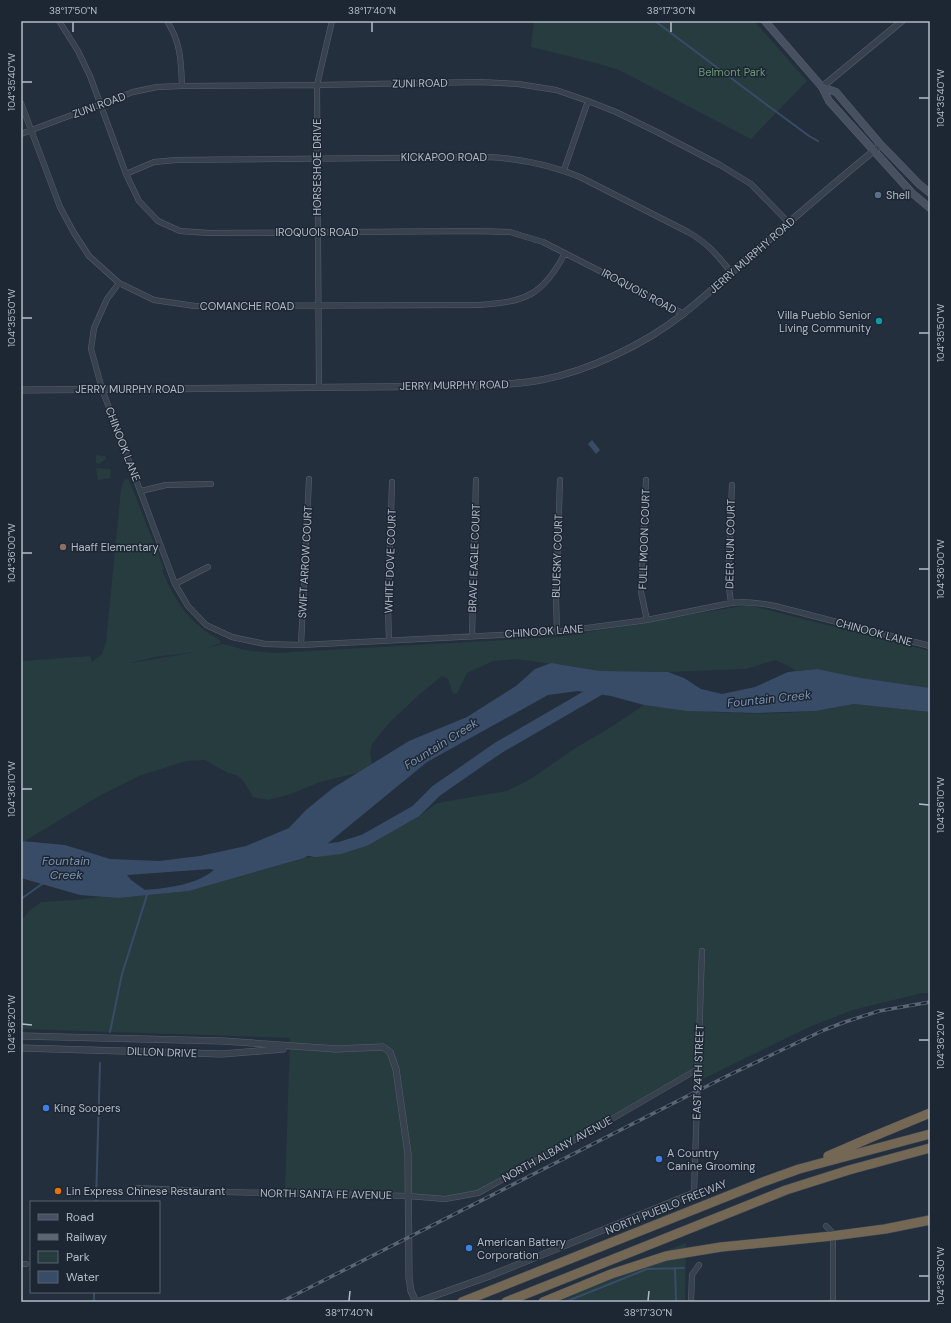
<svg xmlns="http://www.w3.org/2000/svg" width="951" height="1323" font-family="'DM Sans',sans-serif">
	<style>
		.green { fill: #263c3f; fill-rule: evenodd }
		.water { fill: #394c67; fill-rule: evenodd }
		.lines { fill: none; stroke-linecap: round; stroke-linejoin: round }
		.stream { stroke: #394c67; stroke-width: 2 }
		.river { stroke: #394c67; stroke-width: 12 }
		.minor-casing { stroke: #565f6c; stroke-width: 6 }
		.tertiary-casing { stroke: #565f6c; stroke-width: 7 }
		.secondary-casing { stroke: #565f6c; stroke-width: 8 }
		.motorway-casing { stroke: #434c59; stroke-width: 10 }
		.minor { stroke: #38414e; stroke-width: 5 }
		.tertiary { stroke: #38414e; stroke-width: 6 }
		.secondary { stroke: #465061; stroke-width: 7 }
		.motorway { stroke: #746855; stroke-width: 9 }
		.rail-casing { stroke: #5a6575; stroke-width: 3.5 }
		.rail { stroke: #1d2633; stroke-width: 2; stroke-dasharray: 6; stroke-linecap: butt }
		.ticks { fill: none; stroke: #b4bcc9; stroke-width: 1.5 }
		.service-dot { fill: #5c6f8a; stroke: #1d2633; stroke-width: 1.5 }
		.culture-dot { fill: #0f9aa8; stroke: #1d2633; stroke-width: 1.5 }
		.education-dot { fill: #8d6e63; stroke: #1d2633; stroke-width: 1.5 }
		.shop-dot { fill: #3f7fe0; stroke: #1d2633; stroke-width: 1.5 }
		.food-dot { fill: #e8710a; stroke: #1d2633; stroke-width: 1.5 }
		.labels { text-anchor: middle; stroke-width: 3; stroke-linejoin: round; paint-order: stroke }
		.park-label { font-size: 11px; fill: #6b9a76; stroke: #1d2633 }
		.street-label { font-size: 11px; fill: #b4bcc9; stroke: #1d2633 }
		.poi-label { font-size: 11px; fill: #b4bcc9; stroke: #1d2633; text-anchor: start }
		.water-label { font-size: 12px; font-style: italic; fill: #7c92b1; stroke: #1d2633 }
		.neatline { fill: none; stroke: #b4bcc9; stroke-width: 1.5 }
		.ticks-label { font-size: 10px; text-anchor: middle; fill: #b4bcc9 }
	</style>
	<rect width="100%" height="100%" fill="#242f3e"/>
	<path class="green" d="M534 21H754L807 81 751 139 619 70 596 63 531 47Z
		M96 455 105 456 106 459 99 464 96 463Z
		M96 468 111 469 110 478 98 480Z
		M126 479 129 480 164 569 162 570C175 602 189 623 220 640V643L207 648 223 644 245 650 274 653 559 637 748 605 930 651V688L861 678 817 669 796 671 792 668 775 660 746 669 668 672 600 671 576 667 515 659 493 661 467 673 457 693 453 694 448 679 442 676 421 693 390 722 372 744 370 753 372 764 358 773 320 782 291 794 268 800 253 797 244 782 237 775 228 773 205 760 186 761 139 776 99 796 25 841H21V661L90 656 92 662 102 654 106 642 121 489 124 481ZM195 652 132 663H131L155 657Z
		M854 704 930 712V993H922L853 1010 809 1027 697 1082 698 1069 478 1193 445 1199 285 1193 290 1038 21 1029V925L22 920 29 911 41 902 74 900 101 897 118 898 189 891 304 858 340 853 379 836 418 817 437 803 507 791 529 780 577 747 608 729 644 705C700 713 758 716 815 711 828 710 841 706 854 704Z
		M686 1243 685 1302H539Z"/>
	<path class="water" d="M592 440 600 450 596 454 588 444Z
		M551 663 600 671 668 672 684 678 701 689 722 694 755 687 788 672 817 669 861 678 930 688V712L854 704 816 711 757 713 687 711 644 705 611 696 578 691 548 695 427 762 327 844 304 858 189 891 118 898 80 895 21 878V841L65 845 110 859 159 861 200 856 246 846 289 828 306 810 333 788 409 741 467 717 516 686 535 669ZM210 869 214 870C196 885 167 888 145 890L131 880 127 875Z"/>
	<g class="lines">
		<path class="stream" d="M655 21 763 102 809 136 818 141
			M21 899 42 884
			M110 1032 122 974 147 895
			M96 1202 100 1063
			M675 1268 676 1302
			M94 1302V1292
			M565 1302 647 1269 684 1268"/>
		<path class="river" d="M301 848 316 851 340 848 365 840 416 811 436 791 498 748 605 686"/>
		<g class="minor-casing">
			<path id="minor" d="M59 21 78 51 90 76 126 174 139 201 158 221 180 231 209 233 476 231 510 232 543 242 684 314
				M167 21C181 43 181 61 182 86
				M21 103 60 207 74 233 89 256 119 283 154 300 195 306 478 305C525 302 543 296 565 253
				M21 134 133 92 157 87 182 86 317 85 479 82 518 84 556 90 588 101 616 112 657 132 720 165 751 184 789 223
				M564 170 588 101
				M126 174 154 162 176 160 490 157C522 159 551 165 580 177L688 232C709 244 716 254 731 272
				M119 283 107 299 94 328 91 349 102 389 175 584 188 606 206 625 232 637 265 644 301 645 557 632 647 620 731 603C747 601 760 603 775 606L930 646
				M319 387 317 85 332 21
				M646 480 641 592 647 620
				M141 491 166 485 211 484
				M175 584 208 567
				M731 603 728 580 732 485
				M557 632 556 598 560 480
				M472 636 476 480
				M389 640 388 608 392 482
				M301 645 309 479
				M137 1188 227 1192 408 1196 445 1199 478 1193 605 1123 698 1069
				M694 1193 702 951
				M826 1226 831 1231 833 1239V1302
				M21 1264H26
				M691 1302 692 1275 699 1265"/>
		</g>
		<g class="tertiary-casing">
			<path id="tertiary" d="M822 87 902 21
				M21 390 475 386C498 385 519 384 541 380 589 371 645 344 683 314 706 296 727 276 749 257 793 219 836 181 881 145
				M21 1036 223 1041 336 1049 383 1047 390 1052 396 1069 408 1154 409 1278 411 1291 416 1302
				M21 1048 222 1054 283 1049
				M417 1302 487 1277 694 1193"/>
		</g>
		<g class="secondary-casing">
			<path id="secondary" d="M765 21 822 87 829 101 912 193 930 208
				M822 87 836 92 881 145 919 184 930 193"/>
		</g>
		<g class="motorway-casing">
			<path id="motorway" d="M828 1156 872 1137 930 1113
				M462 1302 763 1182 799 1169 930 1134
				M506 1302 786 1190 849 1170 930 1148
				M543 1302 611 1274 666 1256 721 1247 832 1236 885 1229 930 1220"/>
		</g>
		<use href="#minor" class="minor"/>
		<use href="#tertiary" class="tertiary"/>
		<use href="#secondary" class="secondary"/>
		<use href="#motorway" class="motorway"/>
		<g class="rail-casing">
			<path id="rail" d="M281 1302 727 1076 824 1030 845 1022 879 1011 930 1002"/>
		</g>
		<use href="#rail" class="rail"/>
	</g>
	<path class="ticks" d="M73 32V22M372 32V22M671 32V22M22 82H32M919 98H929M22 318H32M919 333H929M22 553H32M919 569H929M22 789H32M919 804 929 805M22 1024 32 1025M919 1040H929M919 1276H929M349 1301 350 1291M648 1301 649 1291"/>
	<circle class="service-dot" cx="878" cy="195" r="4"/>
	<circle class="culture-dot" cx="879" cy="321" r="4"/>
	<circle class="education-dot" cx="63" cy="547" r="4"/>
	<g class="shop-dot">
		<circle cx="46" cy="1108" r="4"/>
		<circle cx="659" cy="1159" r="4"/>
		<circle cx="469" cy="1248" r="4"/>
	</g>
	<circle class="food-dot" cx="58" cy="1191" r="4"/>
	<g class="labels">
		<g class="park-label">
			<text x="732" y="76">Belmont Park</text>
		</g>
		<g class="street-label">
			<text transform="translate(420 83) rotate(-1)" y="4">ZUNI ROAD</text>
			<text transform="translate(99 105) rotate(-20)" y="4">ZUNI ROAD</text>
			<text x="444" y="161">KICKAPOO ROAD</text>
			<text transform="translate(317 167) rotate(-90)" y="4">HORSESHOE DRIVE</text>
			<text x="317" y="236">IROQUOIS ROAD</text>
			<text transform="translate(752 255) rotate(-41)" y="4">JERRY MURPHY ROAD</text>
			<text transform="translate(639 291) rotate(28)" y="4">IROQUOIS ROAD</text>
			<text x="247" y="310">COMANCHE ROAD</text>
			<text transform="translate(454 385) rotate(-1)" y="4">JERRY MURPHY ROAD</text>
			<text x="130" y="393">JERRY MURPHY ROAD</text>
			<text transform="translate(123 444) rotate(69)" y="4">CHINOOK LANE</text>
			<text transform="translate(644 539) rotate(-88)" y="4">FULL MOON COURT</text>
			<text transform="translate(730 544) rotate(-89)" y="4">DEER RUN COURT</text>
			<text transform="translate(557 556) rotate(-88)" y="4">BLUESKY COURT</text>
			<text transform="translate(474 558) rotate(-88)" y="4">BRAVE EAGLE COURT</text>
			<text transform="translate(390 561) rotate(-88)" y="4">WHITE DOVE COURT</text>
			<text transform="translate(305 562) rotate(-87)" y="4">SWIFT ARROW COURT</text>
			<text transform="translate(544 631) rotate(-4)" y="4">CHINOOK LANE</text>
			<text transform="translate(874 632) rotate(15)" y="4">CHINOOK LANE</text>
			<text transform="translate(162 1052) rotate(2)" y="4">DILLON DRIVE</text>
			<text transform="translate(698 1072) rotate(-88)" y="4">EAST 24TH STREET</text>
			<text transform="translate(557 1149) rotate(-29)" y="4">NORTH ALBANY AVENUE</text>
			<text transform="translate(326 1194) rotate(1)" y="4">NORTH SANTA FE AVENUE</text>
			<text transform="translate(666 1207) rotate(-22)" y="4">NORTH PUEBLO FREEWAY</text>
		</g>
		<g class="poi-label">
			<text x="886" y="199">Shell</text>
			<text x="871" y="319" text-anchor="end">Villa Pueblo Senior<tspan x="871" dy="13">Living Community</tspan></text>
			<text x="71" y="551">Haaff Elementary</text>
			<text x="54" y="1112">King Soopers</text>
			<text x="667" y="1157">A Country<tspan x="667" dy="13">Canine Grooming</tspan></text>
			<text x="66" y="1195">Lin Express Chinese Restaurant</text>
			<text x="477" y="1246">American Battery<tspan x="477" dy="13">Corporation</tspan></text>
		</g>
		<g class="water-label">
			<text transform="translate(769 699) rotate(-6)" y="4">Fountain Creek</text>
			<text transform="translate(441 744) rotate(-32)" y="4">Fountain Creek</text>
			<text x="66" y="865">Fountain<tspan x="66" dy="14">Creek</tspan></text>
		</g>
	</g>
	<rect width="951" height="1323" fill="none" stroke="#1d2633" stroke-width="44"/>
	<rect x="30" y="1201" width="130" height="92" fill="#1d2633" stroke="#59626f"/>
	<rect x="38" y="1214" width="20" height="6" fill="#465061" stroke="#59626f"/>
	<text x="66" y="1221" font-size="12" fill="#b4bcc9">Road</text>
	<rect x="38" y="1234" width="20" height="6" fill="#5a6575" stroke="#59626f"/>
	<text x="66" y="1241" font-size="12" fill="#b4bcc9">Railway</text>
	<rect x="38" y="1251" width="20" height="12" fill="#263c3f" stroke="#59626f"/>
	<text x="66" y="1261" font-size="12" fill="#b4bcc9">Park</text>
	<rect x="38" y="1271" width="20" height="12" fill="#394c67" stroke="#59626f"/>
	<text x="66" y="1281" font-size="12" fill="#b4bcc9">Water</text>
	<rect x="22" y="22" width="907" height="1279" class="neatline"/>
	<g class="ticks-label">
		<text x="73" y="14">38°17'50"N</text>
		<text x="372" y="14">38°17'40"N</text>
		<text x="671" y="14">38°17'30"N</text>
		<text transform="translate(11 82) rotate(-90)" y="4">104°35'40"W</text>
		<text transform="translate(940 98) rotate(-90)" y="4">104°35'40"W</text>
		<text transform="translate(11 318) rotate(-90)" y="4">104°35'50"W</text>
		<text transform="translate(940 333) rotate(-90)" y="4">104°35'50"W</text>
		<text transform="translate(11 553) rotate(-90)" y="4">104°36'00"W</text>
		<text transform="translate(940 569) rotate(-90)" y="4">104°36'00"W</text>
		<text transform="translate(11 789) rotate(-90)" y="4">104°36'10"W</text>
		<text transform="translate(940 805) rotate(-90)" y="4">104°36'10"W</text>
		<text transform="translate(11 1024) rotate(-90)" y="4">104°36'20"W</text>
		<text transform="translate(940 1040) rotate(-90)" y="4">104°36'20"W</text>
		<text transform="translate(940 1276) rotate(-90)" y="4">104°36'30"W</text>
		<text x="349" y="1316">38°17'40"N</text>
		<text x="648" y="1316">38°17'30"N</text>
	</g>
</svg>
